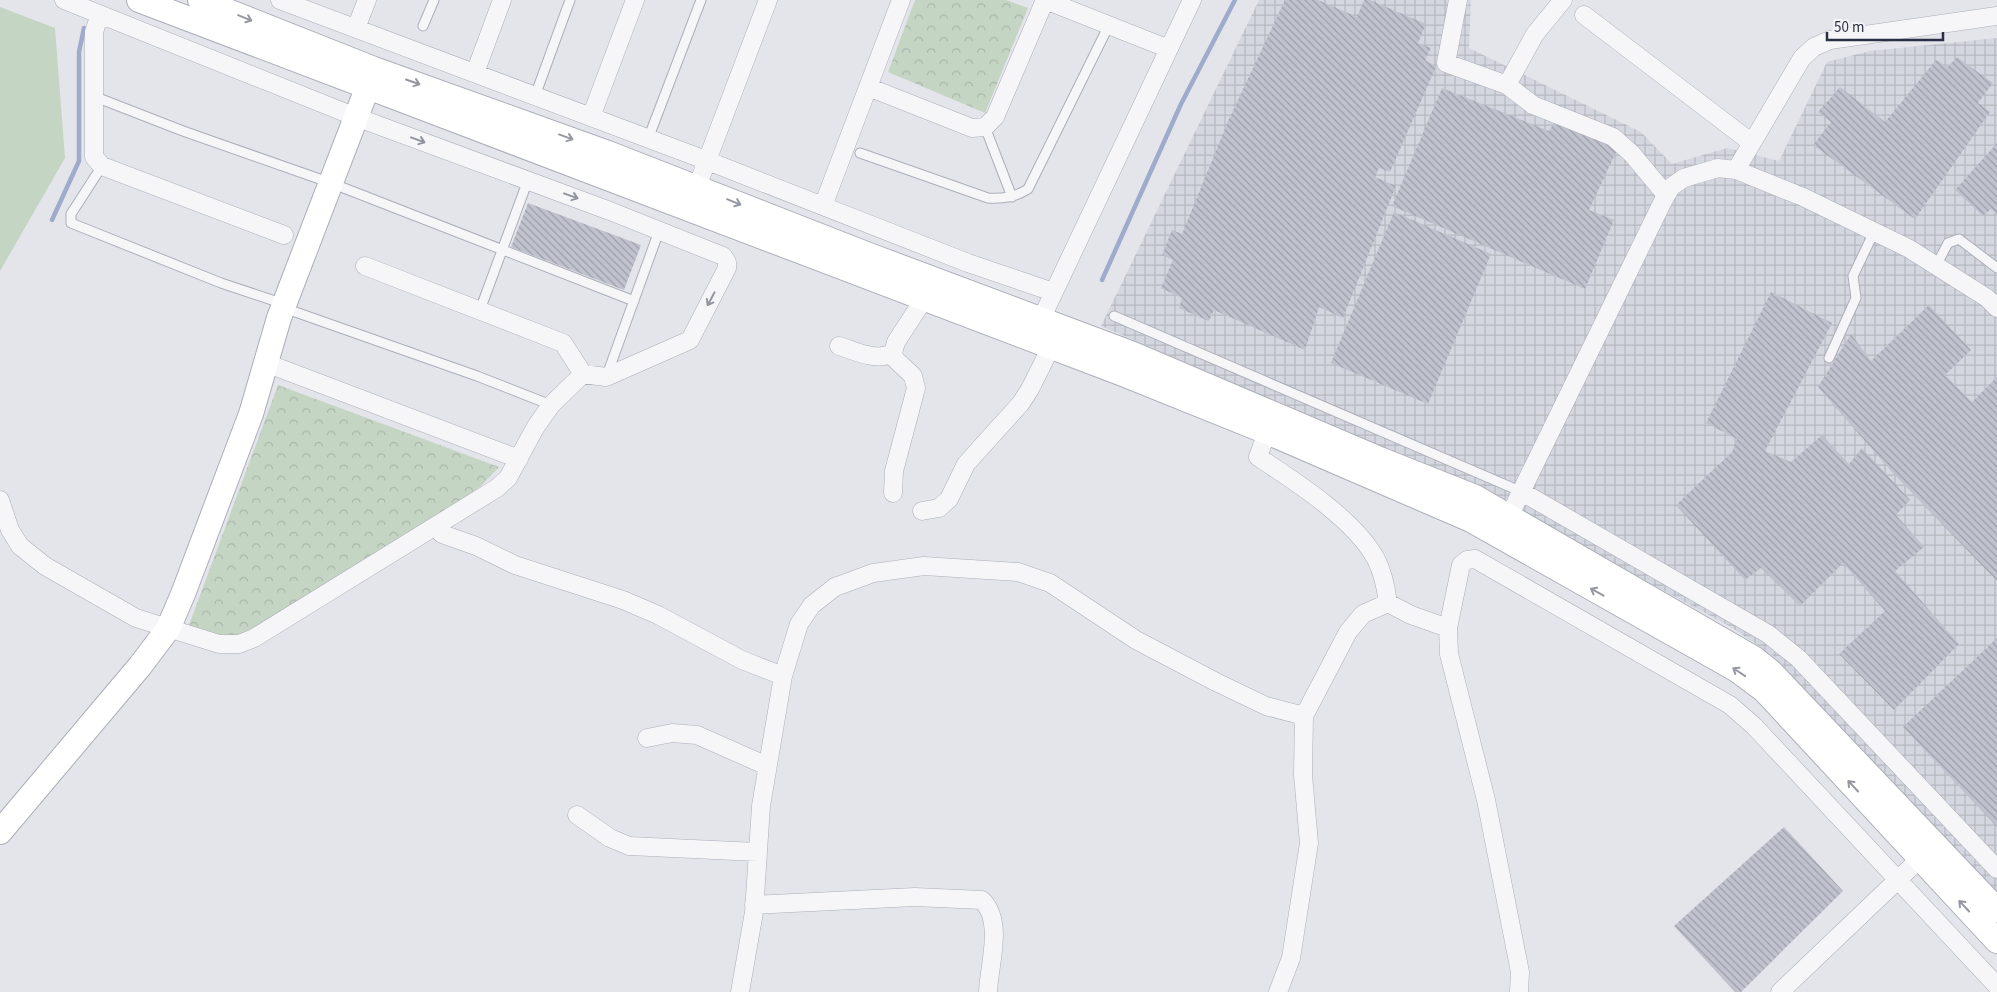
<svg xmlns="http://www.w3.org/2000/svg" width="1997" height="992" font-family="'Source Sans 3',sans-serif">
	<style>
		.industrial { fill: url(#industrial-grid) }
		.green { fill: #c5d5c4 }
		.park { fill: url(#park-crowns) }
		.lines { fill: none; stroke-linecap: round; stroke-linejoin: round }
		.stream { stroke: #9fabca; stroke-width: 4.5 }
		.building { fill: url(#building-back-hatch) }
		.lane-casing { stroke: #acaeb9; stroke-width: 11 }
		.street-casing { stroke: #acaeb9; stroke-width: 19 }
		.secondary-casing { stroke: #acaeb9; stroke-width: 26 }
		.lane { stroke: #f6f6f9; stroke-width: 9 }
		.street { stroke: #f6f6f9; stroke-width: 18 }
		.secondary { stroke: #fff; stroke-width: 24 }
		.oneway { stroke: #9597a1 }
		.oneway2 { stroke: #90929e }
	</style>
	<defs>
		<pattern id="industrial-grid" width="8" height="8" patternUnits="userSpaceOnUse" patternTransform="scale(1.25)"><rect width="8" height="8" fill="#d5d7e0"/><path d="M0 4h8M4 0v8" fill="none" stroke="#b7b9c1"/></pattern>
		<pattern id="park-crowns" width="20" height="18" patternUnits="userSpaceOnUse" patternTransform="scale(1.25)"><rect width="20" height="18" fill="#c5d5c4"/><path d="M2 6a3 3 0 1 1 6 0M12 15a3 3 0 1 1 6 0" fill="none" stroke="#a9b7aa"/></pattern>
		<pattern id="building-back-hatch" width="6" height="6" patternUnits="userSpaceOnUse" patternTransform="scale(1.25)"><rect width="6" height="6" fill="#c0c3ce"/><path d="M-1 5l2 2M0 0l6 6M5-1l2 2" fill="none" stroke="#9c9fa9"/></pattern>
	</defs>
	<rect width="100%" height="100%" fill="#e3e5eb"/>
	<path class="industrial" d="M1259 0H1471L1469 48 1641 132 1672 164 1727 148 1779 161 1827 62 1870 51 1997 38V896L1775 657 1731 627 1453 477 1101 326Z"/>
	<path class="green" d="M0 7 55 28 65 158 0 271Z"/>
	<path class="park" d="M915 0H1006L1028 8 985 113 888 72Z
		M278 385 499 467 481 486 432 522 244 637 225 639 189 625Z"/>
	<g class="lines">
		<path class="stream" d="M52 220 79 161V52L84 28
			M1102 280 1181 104 1235 0"/>
	</g>
	<path class="building" d="M1285 0H1318L1357 17 1364 0H1370L1426 24 1418 43 1431 48 1425 60 1436 67 1390 172 1379 168 1375 177 1396 186 1343 318 1319 307 1305 350 1214 310 1209 321 1179 308 1182 298 1161 288 1173 260 1162 255 1172 230 1182 234 1229 119Z
		M1957 57 1993 83 1978 103 1990 112 1915 219 1813 145 1831 122 1818 112 1840 87 1885 122 1936 60 1948 67Z
		M1442 88 1549 131 1554 123 1618 148 1589 210 1614 220 1585 289 1392 206Z
		M1997 143V215L1991 209 1983 216 1955 190Z
		M528 203 641 245 624 290 511 247Z
		M1394 212 1491 254 1428 404 1331 363Z
		M1771 292 1832 323 1765 451 1791 462 1822 435 1849 464 1862 448 1910 500 1896 515 1924 547 1895 571 1959 644 1894 710 1839 654 1885 611 1843 563 1800 606 1761 568 1745 580 1676 505 1732 452 1737 439 1706 423Z
		M1929 305 1971 350 1945 375 1972 402 1997 377V581L1892 472 1818 387 1851 334 1871 361Z
		M1997 638V827L1903 727Z
		M1784 827 1843 891 1741 992H1735L1674 926Z"/>
	<g class="lines">
		<g class="lane-casing">
			<path id="lane" d="M423 26 434 0
				M93 96 183 131 331 183 634 301
				M535 96 570 0
				M985 127 1012 197
				M648 139 701 0
				M860 153 988 198C1004 199 1015 197 1028 189L1109 25
				M102 166 71 214V223L221 283 284 304
				M1936 266 1948 243 1959 239 1997 268
				M284 308 477 376 551 405
				M480 310 528 180
				M1114 316 1522 492
				M1829 358 1856 298 1853 276 1874 232
				M607 375 659 231"/>
		</g>
		<g class="street-casing">
			<path id="street" d="M64 0 356 117 610 211 723 256 727 262V268L690 340 606 377 583 374
				M280 0 708 161 968 263 1053 292
				M1045 0 1169 49
				M1458 0 1446 63 1507 85 1533 105 1613 137 1632 154 1666 195
				M100 14 94 32V157L102 166 284 235
				M1584 15 1752 143
				M356 28 367 0
				M475 73 502 0
				M1507 85 1535 34 1563 0
				M868 87 972 128 985 127 995 117 1045 0
				M591 117 635 0
				M1736 170 1802 58 1814 47 1830 40 1997 16
				M697 187 768 0
				M823 206 901 0
				M1036 330 1192 0
				M839 346C856 351 876 362 893 353
				M266 363 519 459
				M1267 432 1258 457C1296 482 1354 519 1376 559 1383 573 1386 587 1388 603
				M1522 492 1768 634 1798 658 1997 869
				M893 493 894 471 916 388 913 376 894 358 893 353 896 342 924 299
				M0 500 10 530 20 546 45 566 136 618 219 644H239L254 638 497 488 508 478 535 428 551 405 583 374 563 343 365 266
				M922 511 939 508 949 499 966 464 1021 403 1030 389 1056 337
				M1504 527 1663 201 1671 187 1684 178 1718 168 1736 170 1803 197 1908 248 1987 298 1997 308
				M436 528 442 534 476 546 515 565 623 600 658 615 742 660 783 676
				M1388 603 1411 615 1448 628
				M647 738 672 733 697 735 767 766
				M577 815 610 838 629 846 757 852
				M754 905 915 897 982 900C1004 922 989 964 988 992
				M740 992 754 912 761 806 783 676 799 624 812 605 835 587 873 573 924 566 1018 572 1050 583 1136 640 1216 682 1266 706 1304 716
				M1278 992 1291 958 1309 843 1303 775 1304 716 1348 632 1363 614 1388 603
				M1519 992 1520 972 1486 800 1449 654 1448 628 1461 565 1467 560 1475 559 1730 705 1754 726 1997 986
				M1780 992 1928 851"/>
		</g>
		<g class="secondary-casing">
			<path id="secondary" d="M139 0 1123 374 1267 432 1471 520 1737 670 1764 690 1997 941
				M200 0 374 69 608 153 869 255 1133 354 1382 460 1475 497 1755 659 1770 671 1997 910
				M0 832 140 666 168 629 183 594 251 414 279 318 373 73"/>
		</g>
		<use href="#lane" class="lane"/>
		<use href="#street" class="street"/>
		<use href="#secondary" class="secondary"/>
	</g>
	<defs><path id="oneway-shaft" d="M-6 0H5M1.5-3L5.5 0L1.5 3" fill="none" stroke-width="1.6" stroke-linecap="round" stroke-linejoin="round" transform="scale(1.25)"/></defs>
	<g class="oneway">
		<use href="#oneway-shaft" transform="translate(245 18) rotate(22)"/>
		<use href="#oneway-shaft" transform="translate(413 82) rotate(19)"/>
		<use href="#oneway-shaft" transform="translate(566 137) rotate(20)"/>
		<use href="#oneway-shaft" transform="translate(734 202) rotate(22)"/>
		<use href="#oneway-shaft" transform="translate(1597 592) rotate(-151)"/>
		<use href="#oneway-shaft" transform="translate(1739 672) rotate(-146)"/>
		<use href="#oneway-shaft" transform="translate(1853 786) rotate(-133)"/>
		<use href="#oneway-shaft" transform="translate(1964 906) rotate(-133)"/>
	</g>
	<g class="oneway2">
		<use href="#oneway-shaft" transform="translate(418 140) rotate(20)"/>
		<use href="#oneway-shaft" transform="translate(571 196) rotate(20)"/>
		<use href="#oneway-shaft" transform="translate(711 299) rotate(118)"/>
	</g>
	<path d="M1827 32v8h116v-8" fill="none" stroke="#2b2f43" stroke-width="2.5"/>
	<text x="1834" y="32" font-size="15" fill="#2b2f43" stroke="#f3f4f8" stroke-width="4" paint-order="stroke">50 m</text>
</svg>
